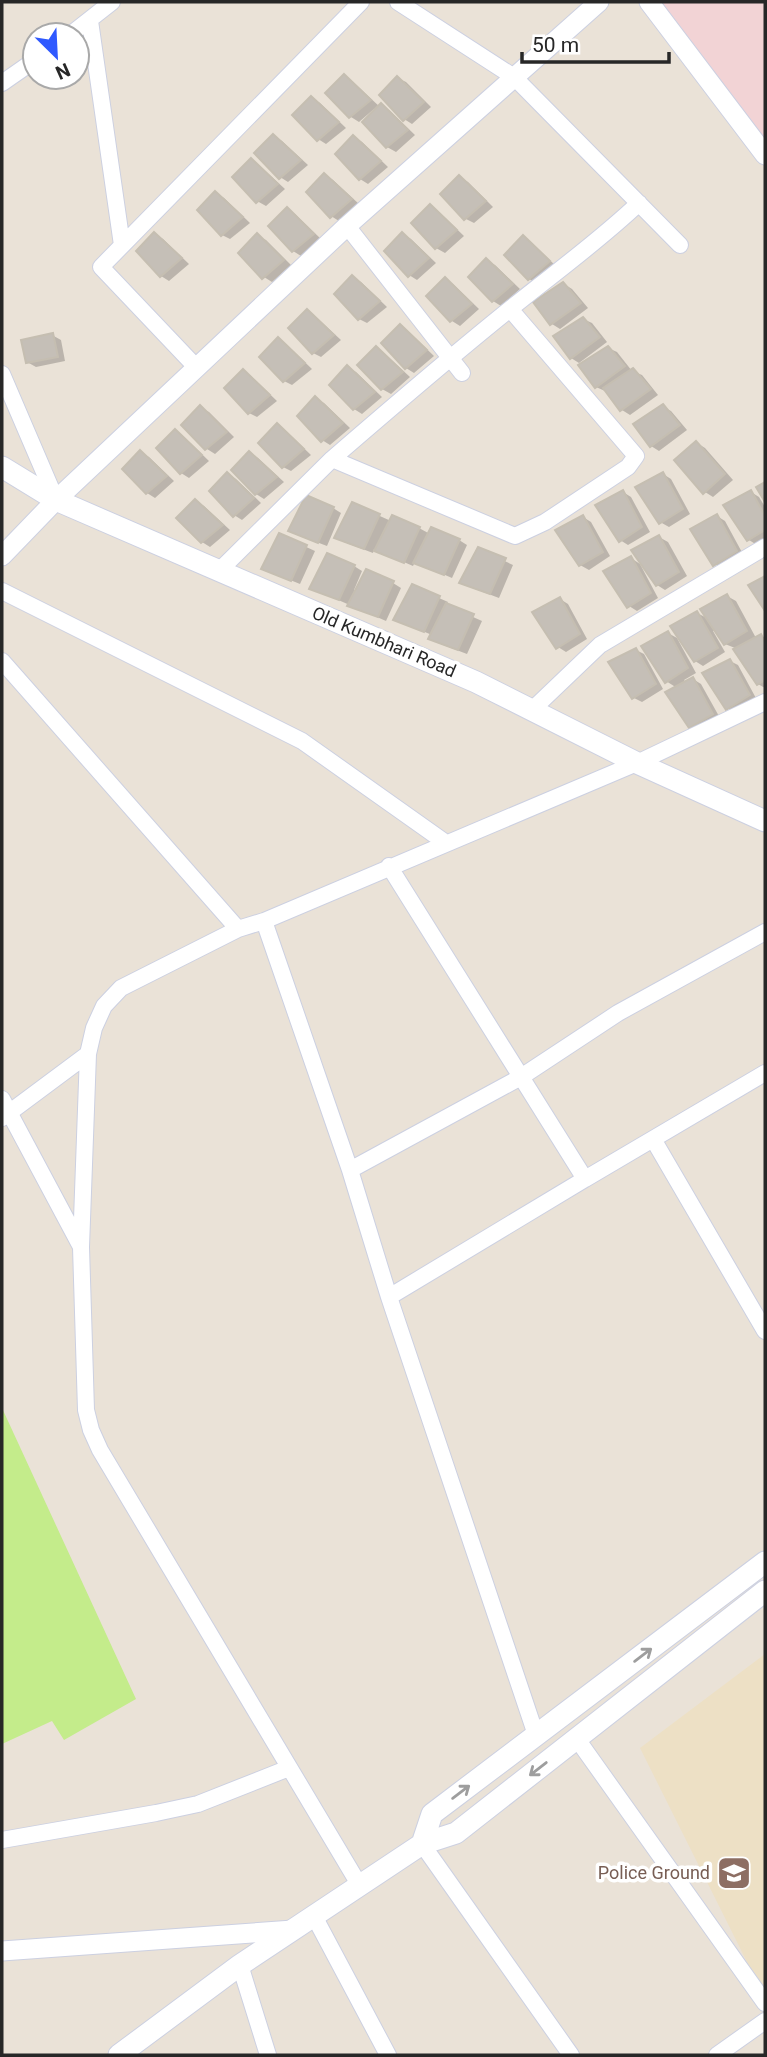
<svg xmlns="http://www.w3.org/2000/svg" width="767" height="2057" font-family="Roboto,sans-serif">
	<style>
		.education { fill: #ede0c5 }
		.medical { fill: #f2d3d5 }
		.pitch { fill: #c4ec8b }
		.shadow { fill: #0003 }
		.building { fill: #c5bfb7; stroke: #c5beb1; stroke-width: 2 }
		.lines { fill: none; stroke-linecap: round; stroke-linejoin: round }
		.minor-casing { stroke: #ccd0e1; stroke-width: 18 }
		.tertiary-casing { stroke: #ccd0e1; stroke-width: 21 }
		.secondary-casing { stroke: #ccd0e1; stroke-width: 23 }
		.minor { stroke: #fff; stroke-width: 16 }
		.tertiary { stroke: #fff; stroke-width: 19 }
		.secondary { stroke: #fff; stroke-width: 21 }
		.oneway { stroke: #9e9e9e }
		.labels { text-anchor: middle; stroke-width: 7; stroke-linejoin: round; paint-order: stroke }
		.street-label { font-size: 18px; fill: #272727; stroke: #fff }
		.education-label { font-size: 18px; fill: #785e54; stroke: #fff; text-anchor: end }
	</style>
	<rect width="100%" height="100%" fill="#eae2d7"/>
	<path class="education" d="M765 1654V1998L640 1748Z"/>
	<path class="medical" d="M649 2H765V155Z"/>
	<path class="pitch" d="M2 1408 136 1699 64 1740 52 1721 2 1744Z"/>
	<path class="shadow" d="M344 76 352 81 380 107 389 110 415 135 396 152 387 147 374 109 359 122 351 117 328 93Z
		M397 78 406 82 431 107 412 124 404 119Z
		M312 98 320 103 346 128 326 144 318 139Z
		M274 136 282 141 308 165 288 182 280 177Z
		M354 137 362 142 388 167 368 184 360 179Z
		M251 160 259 165 285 189 266 206 257 201Z
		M325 175 333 180 359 204 339 221 331 216Z
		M459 177 468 182 493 207 474 223 466 219Z
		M216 193 224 198 250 223 230 239 222 235Z
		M430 206 438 211 464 236 445 253 436 248 414 223Z
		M287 210 295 214 321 239 301 256 293 251Z
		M155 234 163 239 189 264 169 281 161 276Z
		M403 234 411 239 436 263 417 280 409 275Z
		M257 236 266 240 291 265 272 282 264 277Z
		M523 237 531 242 557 267 538 284 529 279 506 255Z
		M486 260 495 265 520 289 501 306 493 301Z
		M353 277 361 282 387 307 367 323 359 319Z
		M445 280 453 284 479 309 460 326 452 321Z
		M564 284 572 289 588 308 560 329 552 324 536 303Z
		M307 311 315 316 341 340 321 357 313 353Z
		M583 319 592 323 607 342 579 363 571 358Z
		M400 327 408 331 434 356 414 373 406 368Z
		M52 335 61 340 65 361 36 367 27 362Z
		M278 339 286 344 312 369 292 385 284 381Z
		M376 348 384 353 410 377 391 394 382 389 360 365Z
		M608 348 617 352 632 371 642 375 658 395 630 415 622 410 607 390 605 391 596 387Z
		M348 368 356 372 382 397 362 414 354 409Z
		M243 371 251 376 277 401 257 417 249 413Z
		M316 399 324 403 350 428 330 445 322 440Z
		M663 407 671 411 687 430 659 451 651 446Z
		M200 408 209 412 234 437 215 454 207 449 184 425Z
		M277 425 285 430 311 455 291 471 283 467Z
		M175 431 183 436 209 461 189 478 181 473Z
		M697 443 705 448 733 480 713 497 705 492Z
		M140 452 149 457 174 481 155 498 147 493Z
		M250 453 258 458 284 482 264 499 256 494Z
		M228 474 236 479 261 503 242 520 234 515Z
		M663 474 671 479 690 514 669 527 660 522Z
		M623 492 631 497 650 532 628 545 620 540Z
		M751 492 759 497 765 507V540L757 545 749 540Z
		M196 501 204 506 230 530 210 547 202 542Z
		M353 504 391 521 419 528 430 534 459 540 467 545 452 578 415 562 413 566 374 549 373 553 344 542Z
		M333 508 341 513 327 546 298 535Z
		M717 516 725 521 744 556 723 569 715 564Z
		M583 517 591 522 610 556 589 570 580 565Z
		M280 535 315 551 300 584 263 569Z
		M659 537 668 542 687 576 665 590 657 585Z
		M479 549 513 565 499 598 470 587Z
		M631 558 640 564 658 598 637 611 629 606Z
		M354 566 362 571 354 590 357 591 393 583 401 588 386 621 311 588Z
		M413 586 439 598 448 602 446 605 482 621 467 654 438 643 432 635 396 620Z
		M727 596 736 601 756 638 761 636 765 638V688L758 684 735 648 725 644 715 630 713 631 725 652 703 666 695 661 697 613 709 619Z
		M560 599 568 604 587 639 566 652 558 647Z
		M668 633 677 638 696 673 684 680 686 683 693 679 701 684 720 718 699 732 690 727 677 688 666 681Z
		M636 650 644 654 663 689 642 702 634 698Z
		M730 661 738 665 757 700 736 713 727 708Z"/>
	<path class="building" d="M344 74 371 100 349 118 325 93Z
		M397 76 424 102 403 121 379 95Z
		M311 96 339 122 317 141 292 115Z
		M381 103 408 130 386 148 362 122Z
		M273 134 301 160 279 179 254 153Z
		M353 135 381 161 359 180 335 154Z
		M251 158 278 184 256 203 232 177Z
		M324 173 352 199 330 218 306 192Z
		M459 175 486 201 464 220 440 194Z
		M215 191 243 217 221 236 197 210Z
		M430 204 457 230 435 249 411 223Z
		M287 207 314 234 292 252 268 226Z
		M154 232 182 258 160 277 136 251Z
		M402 232 429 258 408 277 384 251Z
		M257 233 284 260 262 279 238 253Z
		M523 235 550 261 528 280 504 255Z
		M486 258 513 284 492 302 468 277Z
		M352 275 380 301 358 320 334 294Z
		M445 277 472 304 450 322 426 296Z
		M563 282 581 303 550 325 533 302Z
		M307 309 334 335 312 354 288 328Z
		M583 317 600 337 570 359 553 336Z
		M400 324 427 350 405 369 381 343Z
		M53 333 58 357 26 363 21 340Z
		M278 337 305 363 283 382 259 357Z
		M376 346 403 372 381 390 357 365Z
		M608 346 625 366 595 388 578 365Z
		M347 365 375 392 353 410 329 385Z
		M633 368 651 389 620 411 603 388Z
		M243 369 270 395 248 414 224 388Z
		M315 396 343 423 321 442 297 416Z
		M663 404 680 425 650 447 633 424Z
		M200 405 227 432 205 450 181 425Z
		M277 423 304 449 282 468 258 443Z
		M175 429 202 455 180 474 156 448Z
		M696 441 725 474 703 494 674 460Z
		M140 450 167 476 146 494 122 469Z
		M249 451 277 477 255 495 231 470Z
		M227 472 254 498 233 517 209 491Z
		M663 472 683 509 659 524 635 487Z
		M765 482V502L756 487Z
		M623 490 642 527 619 542 595 505Z
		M751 490 765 516V530L747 541 723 505Z
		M306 495 334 507 318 543 288 531Z
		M195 499 223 525 201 543 176 518Z
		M352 502 380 514 364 549 334 538Z
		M717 514 737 551 713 566 690 529Z
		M392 515 420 527 404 563 374 551Z
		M583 515 603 552 579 566 555 530Z
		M431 527 460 539 444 575 413 563Z
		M279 533 307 545 291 581 261 569Z
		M659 535 679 572 656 586 631 550Z
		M478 547 506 558 490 594 459 583Z
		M327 553 355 565 339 600 309 589Z
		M631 556 651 593 627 608 603 571Z
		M366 569 394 581 378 617 347 606Z
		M765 576V611L748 585Z
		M412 584 440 596 424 632 393 620Z
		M727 594 747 631 724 645 700 609Z
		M560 597 580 634 556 649 532 612Z
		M446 603 474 614 458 650 428 639Z
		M697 611 718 648 694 662 670 626Z
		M668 631 688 668 665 683 641 646Z
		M761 634 765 642V680L757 685 733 649Z
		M636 648 656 684 632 699 608 662Z
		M730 659 750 695 726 710 702 673Z
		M693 677 713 714 689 728 665 692Z"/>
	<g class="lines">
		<g class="minor-casing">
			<path id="minor" d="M398 2 514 77 680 245
				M90 21 122 245
				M70 35 112 2
				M2 83 35 60
				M347 226 462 373
				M510 309 636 456 628 467 545 522 515 536 332 459C391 408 449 358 510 309 553 274 598 242 639 203
				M196 367 101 267 361 2
				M2 374 56 500
				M219 571 332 459
				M2 591 302 741 446 843
				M2 661 238 929 264 921 637 763 765 702
				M533 709 600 645 765 547
				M389 866 585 1179 765 1073
				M264 921 350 1170 389 1297 585 1179
				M238 929 121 988 104 1006 94 1028 88 1054 81 1247 86 1410 91 1430 100 1450 360 1886
				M2 1099 80 1245
				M2 1118 88 1054
				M653 1139 765 1331
				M350 1170 521 1077 618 1013 765 932
				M389 1297 536 1735
				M577 1739 765 2003
				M2 1840 156 1813 198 1804 289 1768
				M422 1844 571 2055
				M314 1916 388 2055
				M240 1965 268 2055
				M717 2055 765 2021"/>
		</g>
		<g class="tertiary-casing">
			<path id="tertiary" d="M649 2 765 155
				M2 556 56 500 347 226 599 2
				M2 1951 293 1930"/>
		</g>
		<g class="secondary-casing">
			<path id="secondary" d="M2 467 56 500 476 682 637 763 765 821
				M422 1844 432 1814 765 1562
				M119 2055 240 1965 422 1844 456 1833 765 1591"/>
		</g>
		<use href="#minor" class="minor"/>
		<use href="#tertiary" class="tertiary"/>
		<use href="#secondary" class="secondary"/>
	</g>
	<defs><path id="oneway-shaft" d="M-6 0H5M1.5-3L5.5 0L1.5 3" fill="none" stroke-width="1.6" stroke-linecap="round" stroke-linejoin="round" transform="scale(1.75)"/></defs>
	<g class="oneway">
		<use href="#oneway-shaft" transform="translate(643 1655) rotate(-37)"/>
		<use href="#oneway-shaft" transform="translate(538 1769) rotate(142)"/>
		<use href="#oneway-shaft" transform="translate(461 1792) rotate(-37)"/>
	</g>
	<defs>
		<g id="school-square" transform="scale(1.75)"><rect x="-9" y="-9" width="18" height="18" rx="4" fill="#8d6e63" stroke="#fff"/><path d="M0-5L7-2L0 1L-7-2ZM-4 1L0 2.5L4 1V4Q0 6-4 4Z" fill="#fff"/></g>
	</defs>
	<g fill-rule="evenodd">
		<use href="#school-square" x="734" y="1873"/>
	</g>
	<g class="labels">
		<g class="street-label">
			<text transform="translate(384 642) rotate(23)" y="6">Old Kumbhari Road</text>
		</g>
		<g class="education-label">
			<text x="710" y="1879">Police Ground</text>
		</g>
	</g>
	<rect width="767" height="2057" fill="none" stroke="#272727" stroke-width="7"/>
	<g transform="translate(56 56) rotate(156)"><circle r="33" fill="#ffffff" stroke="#a9a9a9" stroke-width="2"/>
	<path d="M0-5L12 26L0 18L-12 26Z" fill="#2f59ff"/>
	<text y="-10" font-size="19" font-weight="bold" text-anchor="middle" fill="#272727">N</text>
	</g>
	<path d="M522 52v10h147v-10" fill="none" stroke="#272727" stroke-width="3.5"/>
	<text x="532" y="52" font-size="21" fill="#272727" stroke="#ffffff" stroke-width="5" paint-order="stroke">50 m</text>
</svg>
